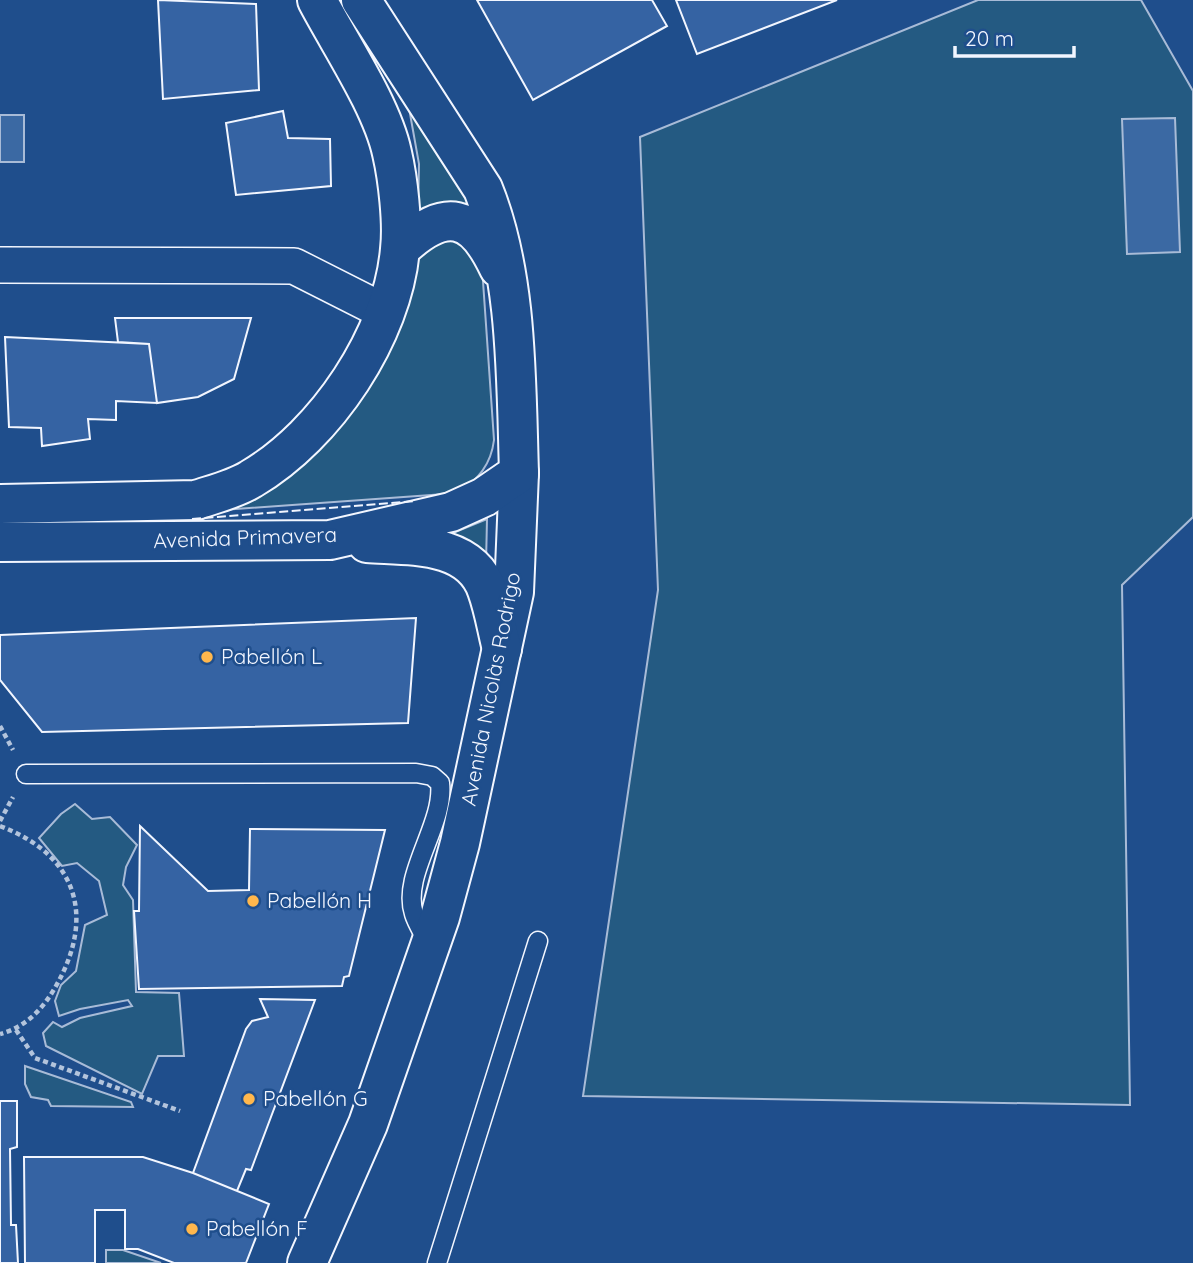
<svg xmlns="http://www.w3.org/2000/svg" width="1193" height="1263" font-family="Quicksand,sans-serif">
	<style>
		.green { fill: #245a82; stroke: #a8bbd7; stroke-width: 2 }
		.water { fill: #3b69a3; stroke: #a8bbd7; stroke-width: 2 }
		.building { fill: #3563a3; stroke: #f2f6ff; stroke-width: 2 }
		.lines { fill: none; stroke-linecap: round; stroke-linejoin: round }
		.service-casing { stroke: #f2f6ff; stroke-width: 21 }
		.minor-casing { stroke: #f2f6ff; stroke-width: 38 }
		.secondary-casing { stroke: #f2f6ff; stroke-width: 42 }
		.primary-casing { stroke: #f2f6ff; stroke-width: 42 }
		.path { stroke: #b3c4dc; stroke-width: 4.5; stroke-dasharray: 5 3.5; stroke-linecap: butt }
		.service { stroke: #1f4e8c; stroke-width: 18 }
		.minor { stroke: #1f4e8c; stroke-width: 35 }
		.secondary { stroke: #1f4e8c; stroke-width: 38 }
		.primary { stroke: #1f4e8c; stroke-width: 38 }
		.fence { stroke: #f2f6ff; stroke-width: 2; stroke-dasharray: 9 3.5; stroke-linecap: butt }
		.poi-dot { fill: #ffb74d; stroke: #1f4e8c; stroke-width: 2.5 }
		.labels { text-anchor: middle; stroke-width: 5; stroke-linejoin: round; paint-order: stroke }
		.street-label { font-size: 21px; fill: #f2f6ff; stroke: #1f4e8c }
		.poi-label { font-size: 21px; fill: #f2f6ff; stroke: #1f4e8c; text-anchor: start }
	</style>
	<rect width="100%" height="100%" fill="#1f4e8c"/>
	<path class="green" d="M978 0H1141L1193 91V517L1122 585 1130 1105 583 1096 658 590 640 137Z
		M409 108 478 213 418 215 419 164Z
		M439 240 461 241 482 267 494 440C491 465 478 479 459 493L222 510 279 478 421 254Z
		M487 519 486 564 443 537Z
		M75 804 92 819 110 817 137 845 126 867 123 885 133 900 136 992 179 993 184 1056H158L142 1094 46 1046 43 1033 53 1022 62 1027 80 1018 132 1006 128 1000 80 1009 59 1016 55 1001 61 985 76 971 85 925 107 915 99 881 77 863 62 866 39 838 61 814Z
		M25 1066 131 1102 133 1107 51 1106 48 1100 31 1097 25 1084Z
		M106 1250H123L161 1263H106Z"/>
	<path class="water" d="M0 115H24V162H0Z
		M1175 118 1180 252 1127 254 1122 119Z"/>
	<path class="building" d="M158 0 256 4 259 90 163 99Z
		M477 0H652L667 26 533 100Z
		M676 0H837L697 54Z
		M283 111 288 138 330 139 331 186 236 195 226 123Z
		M115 318H251L234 379 198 397 157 403 149 344 118 342Z
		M5 337 149 344 157 403 116 401V420L88 419 90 439 42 446 41 428 9 427Z
		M416 618 408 723 42 732 0 680V635Z
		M140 826 208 891 249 890 250 829 385 830 349 976 344 977 342 986 139 989 134 911H139Z
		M260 999 315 1000 251 1170 246 1169 237 1191 193 1173 246 1029 252 1021 268 1017Z
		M0 1101H17V1147L10 1149 11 1225H16L18 1263H0Z
		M24 1157H143L193 1173 269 1204 246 1263H174L138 1249H125V1210H95V1263H25Z"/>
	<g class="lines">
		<g class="service-casing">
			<path id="service" d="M26 774 416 773 432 776 440 783C445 824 401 875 414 914 417 924 424 934 428 943
				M437 1263 538 941"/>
		</g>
		<g class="minor-casing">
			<path id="minor" d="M0 265 294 266 385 312"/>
		</g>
		<g class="secondary-casing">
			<path id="secondary" d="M307 1263 368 1124 440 917 460 843 514 592 519 473"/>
		</g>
		<g class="primary-casing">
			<path id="primary" d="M401 248C446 207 473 213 499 268
				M0 504 196 500C214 494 235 489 251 479 326 435 393 335 400 249 403 223 398 179 392 153 382 106 340 44 317 0
				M0 542 330 540 451 512 484 497 519 473C516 381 518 275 483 189L361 0
				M367 543C408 546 470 541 487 590 494 609 497 630 502 649"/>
		</g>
		<path class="path" d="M0 726 13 750
			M0 821 13 797
			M0 826C77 855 96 916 56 986 43 1009 26 1027 0 1034
			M16 1030 35 1058 180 1111"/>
		<use href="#service" class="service"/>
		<use href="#minor" class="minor"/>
		<use href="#secondary" class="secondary"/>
		<use href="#primary" class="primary"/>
		<path class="fence" d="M192 519 416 501"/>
	</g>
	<g class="poi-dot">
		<circle cx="207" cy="657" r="7"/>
		<circle cx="253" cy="901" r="7"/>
		<circle cx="249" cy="1099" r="7"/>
		<circle cx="192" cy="1229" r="7"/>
	</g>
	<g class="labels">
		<g class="street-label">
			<text transform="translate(245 538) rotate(-2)" y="7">Avenida Primavera</text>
			<text transform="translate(491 689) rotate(-79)" y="7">Avenida Nicolàs Rodrigo</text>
		</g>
		<g class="poi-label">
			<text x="221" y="664">Pabellón L</text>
			<text x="267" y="908">Pabellón H</text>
			<text x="263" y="1106">Pabellón G</text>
			<text x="206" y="1236">Pabellón F</text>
		</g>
	</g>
	<path d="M955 46v10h119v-10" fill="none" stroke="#f2f6ff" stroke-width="3.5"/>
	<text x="965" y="46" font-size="21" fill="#f2f6ff" stroke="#1f4e8c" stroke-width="5" paint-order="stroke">20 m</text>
</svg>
